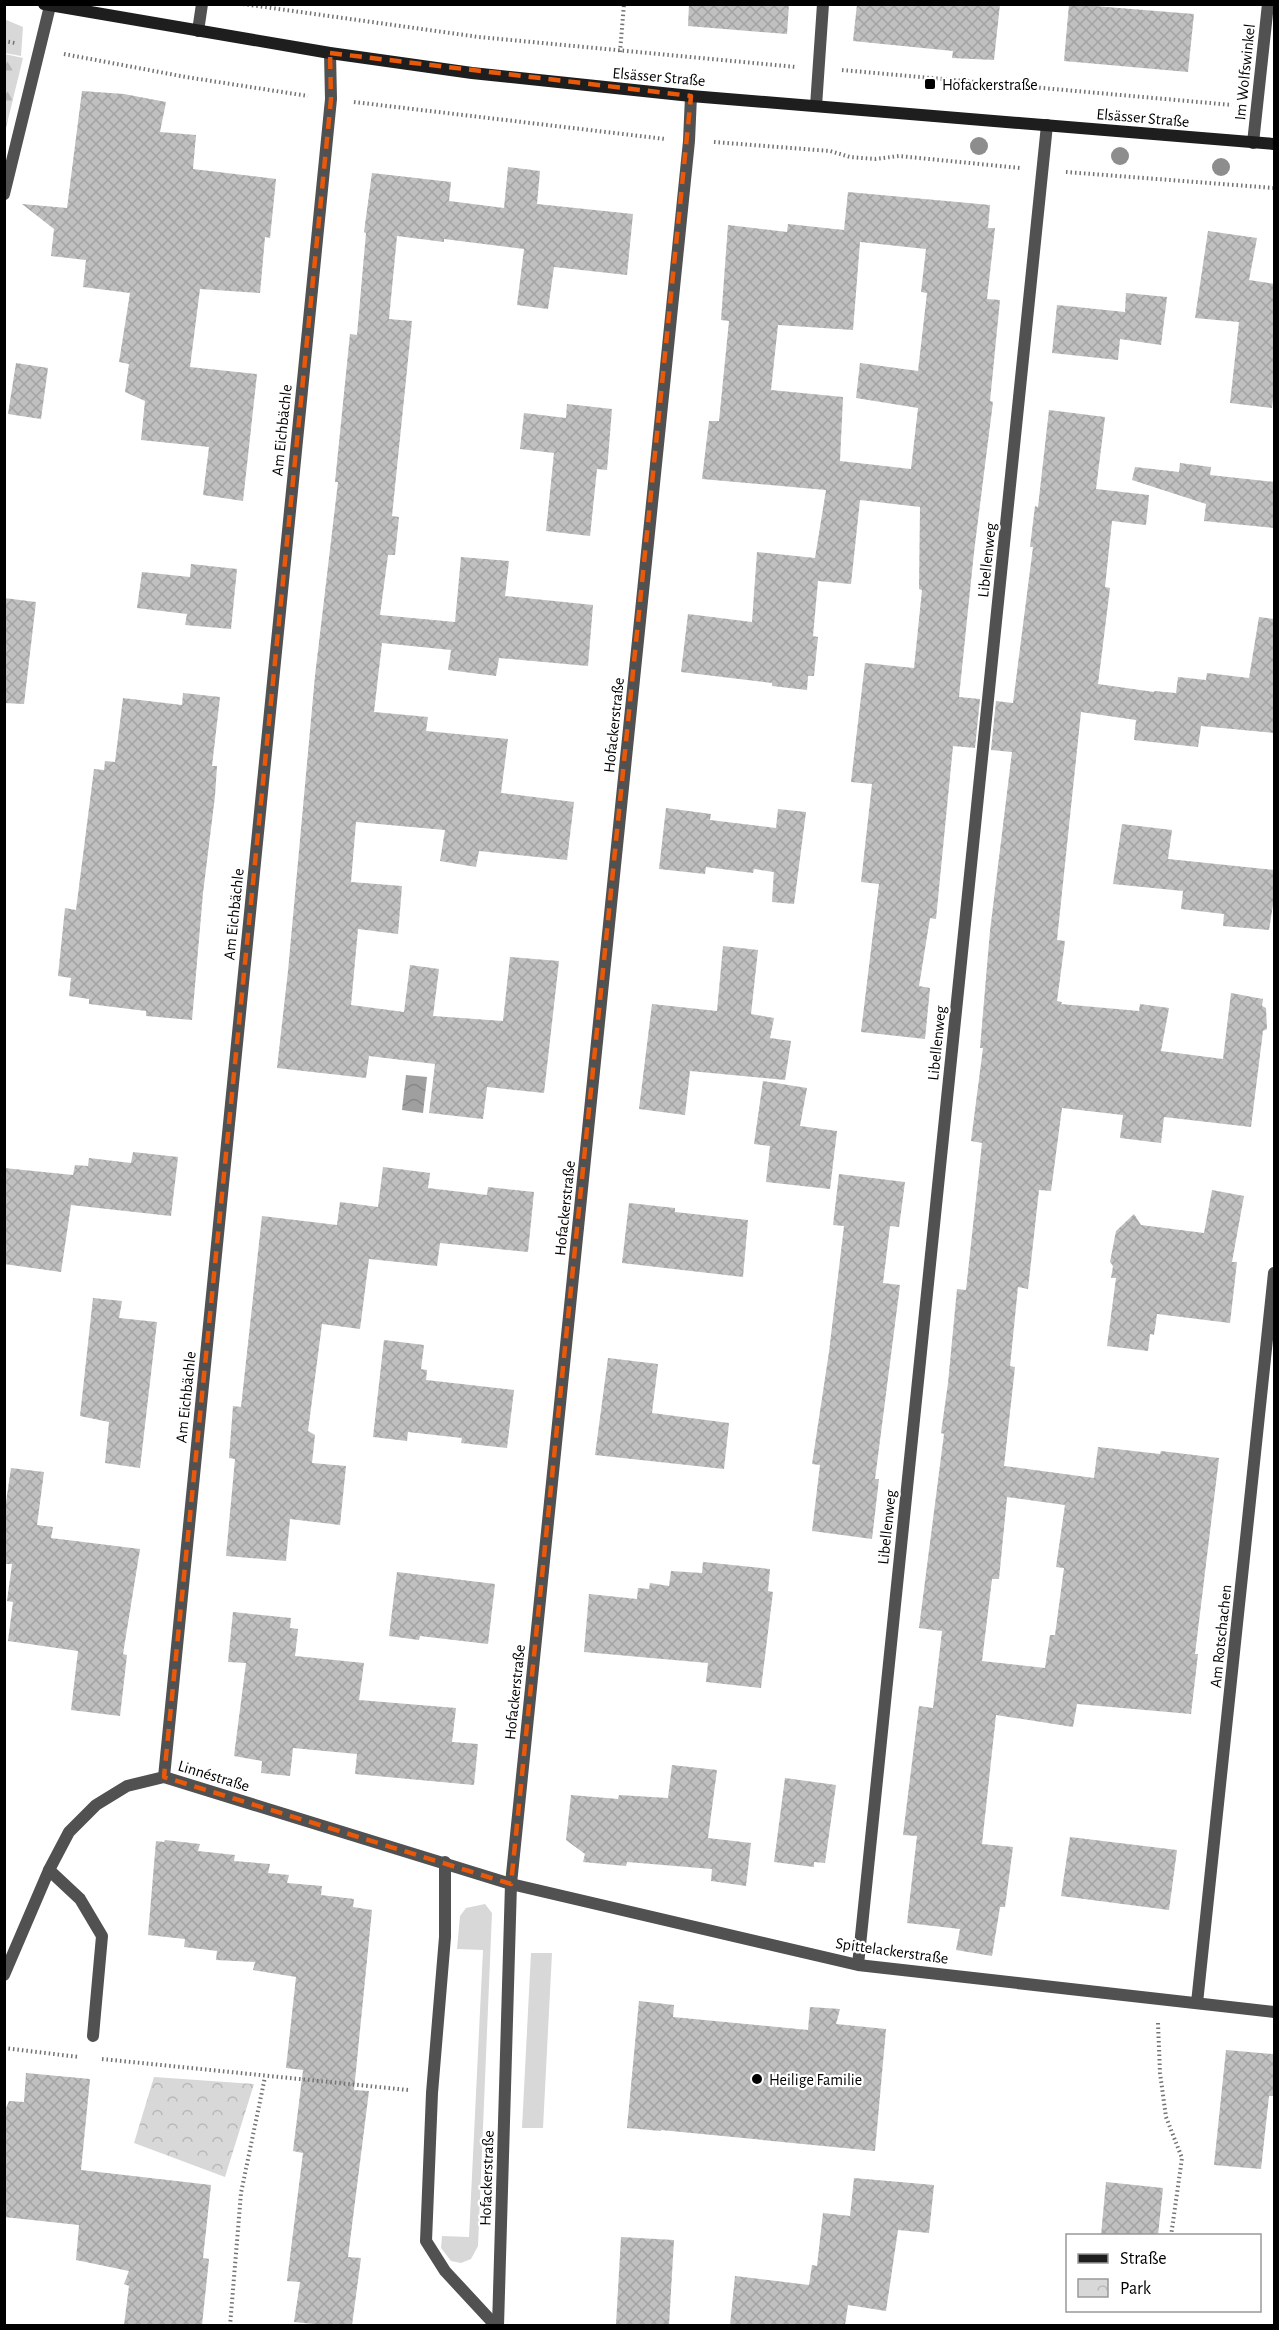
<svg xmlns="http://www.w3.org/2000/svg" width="1279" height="2330" font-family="'Alegreya Sans',sans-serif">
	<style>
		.grass { fill: #d8d8d8 }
		.forest { fill: url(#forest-firs) }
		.park { fill: url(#park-crowns) }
		.water { fill: url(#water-waves) }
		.building { fill: url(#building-cross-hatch); fill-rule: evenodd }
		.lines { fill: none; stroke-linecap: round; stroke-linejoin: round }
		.path { stroke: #737373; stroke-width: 4; stroke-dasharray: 1.5 3; stroke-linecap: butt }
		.service { stroke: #515151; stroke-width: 12 }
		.minor { stroke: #515151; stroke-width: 12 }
		.secondary { stroke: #1e1e1e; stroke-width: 12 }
		.tree { fill: #8d8d8d }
		.marked { fill: none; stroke: #e8590c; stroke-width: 4.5; stroke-dasharray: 12 8; stroke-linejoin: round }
		.poi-dot { fill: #000; stroke: #fff; stroke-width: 2 }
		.labels { text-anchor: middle; stroke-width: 4.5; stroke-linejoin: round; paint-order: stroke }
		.street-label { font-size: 16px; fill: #000; stroke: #fff }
		.poi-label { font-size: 16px; fill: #000; stroke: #fff; text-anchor: start }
	</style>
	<defs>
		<pattern id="forest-firs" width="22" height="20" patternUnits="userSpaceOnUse" patternTransform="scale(1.5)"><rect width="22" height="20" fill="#d8d8d8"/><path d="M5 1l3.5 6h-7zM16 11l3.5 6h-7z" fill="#b8b8b8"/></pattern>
		<pattern id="park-crowns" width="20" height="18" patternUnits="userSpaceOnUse" patternTransform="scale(1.5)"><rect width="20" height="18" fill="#d8d8d8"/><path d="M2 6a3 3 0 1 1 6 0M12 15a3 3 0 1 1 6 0" fill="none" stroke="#b8b8b8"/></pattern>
		<pattern id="water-waves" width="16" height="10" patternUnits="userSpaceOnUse" patternTransform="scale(1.5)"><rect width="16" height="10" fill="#9f9f9f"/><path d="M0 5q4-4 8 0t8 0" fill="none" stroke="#878787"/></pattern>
		<pattern id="building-cross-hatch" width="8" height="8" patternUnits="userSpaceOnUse" patternTransform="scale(1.5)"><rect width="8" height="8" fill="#c0c0c0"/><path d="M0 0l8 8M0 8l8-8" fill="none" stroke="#a3a3a3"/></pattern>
	</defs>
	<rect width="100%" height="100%" fill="#fff"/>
	<path class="grass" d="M4 19 23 27 21 56 5 53Z
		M485 1904 492 1913 478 2246 471 2259 461 2263 451 2261 441 2248 442 2236 469 2237 483 1950 457 1949 460 1916 466 1908Z
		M531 1953H552L543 2128H522Z"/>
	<path class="forest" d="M5 54 23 58 5 132 4 54Z"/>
	<path class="park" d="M154 2077 254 2084 225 2177 134 2143Z"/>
	<path class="water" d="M406 1075 427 1077 423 1113 402 1110Z"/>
	<path class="building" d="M689 4H789L787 34 688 26Z
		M857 4H1000L994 60 952 58 953 51 853 41Z
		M1069 4 1194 14 1188 72 1064 61Z
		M82 91 124 94 166 102 160 132 196 135 193 169 276 179 270 238 265 237 260 293 200 289 190 367 257 374 243 501 203 495 209 447 141 440 145 401 125 392 129 364 119 362 130 293 83 287 86 260 51 256 54 229 22 204 67 208Z
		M508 167 540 171 537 204 633 214 627 275 554 267 548 309 517 305 524 249 444 239V242L397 236 389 319 412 321 392 516 399 517 395 555H388L380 615 455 622 461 557 509 561 505 596 593 605 588 666 499 658 496 676 448 670 451 650 382 643 374 712 428 717 426 731 508 739 501 793 574 802 567 860 479 851 476 867 440 861 445 830 356 822 351 882 402 886 398 934 358 929 351 1005 404 1012 410 965 439 969 433 1016 503 1021 510 957 559 961 544 1093 487 1087 483 1119 429 1113 435 1064 369 1056 366 1078 277 1068 288 971 315 676 338 482H335L350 334 357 335 366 233 364 232 372 173 451 182 449 201 504 208Z
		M848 192 990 205 988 228H995L987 299 1000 300 990 401 993 402 974 552 959 697 980 699 975 748 953 746 936 919 930 918 919 986 930 988 925 1039 861 1032 879 884 861 882 872 784 851 782 865 663 914 668 922 590 919 589 920 507 860 500 851 584 818 581 813 636 818 637 814 676H808L807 690 772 686V683L681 672 688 614 752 622 757 552 815 558 826 490 702 479 709 421H719L729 321 721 320 728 225 787 232 788 224 844 230ZM860 242 926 249 921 292 927 293 918 371 860 363 856 398 918 408 911 469 840 461 843 397 771 390 778 325 853 330Z
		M1208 231 1257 238 1249 280 1275 284V383L1272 408 1230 403 1239 322 1195 318Z
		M1126 293 1167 297 1161 345 1120 339 1118 360 1052 353 1057 305 1125 312Z
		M16 363 48 368 41 419 8 414Z
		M567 404 612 409 607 470 597 469 590 536 546 531 554 453 520 449 524 413 566 418Z
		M1049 410 1105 417 1096 489 1149 495 1146 525 1112 521 1105 587 1110 588 1098 684 1154 692V691L1176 693 1178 677 1206 680 1207 673 1249 678 1259 617 1275 619V733L1201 726 1198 747 1134 740 1136 720 1081 712 1057 940 1065 941 1057 1001 1062 1002 1061 1004 1139 1011 1140 1004 1169 1008 1161 1051 1223 1059 1231 993 1263 999 1262 1006 1266 1008 1267 1029 1263 1031 1251 1127 1164 1117 1161 1143 1120 1138 1123 1115 1062 1108 1051 1191 1039 1190 1028 1289 1018 1287 1010 1366 1015 1367 1004 1466 1094 1478 1098 1447 1160 1454 1161 1451 1219 1458 1195 1654H1198L1191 1714 1077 1704 1073 1727 996 1715 982 1844 1013 1847 1005 1907H1000L992 1956 956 1950 960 1929 907 1923 917 1836 903 1835 919 1706 933 1708 942 1631 919 1628 944 1434 941 1433 948 1383 957 1289 966 1290 982 1143 971 1141 983 1048H980L990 931 1012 752 991 750 996 701 1013 703 1033 547H1030L1035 506 1038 507ZM1007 1497 1065 1505 1056 1567 1064 1568 1055 1635H1050L1045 1668 982 1661 992 1579H999Z
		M1180 463 1211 467 1210 475 1275 482V528L1204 521 1206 504 1132 480 1135 467 1179 472Z
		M191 564 237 569 231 629 185 625 187 614 137 608 142 572 190 577Z
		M4 598 36 602 24 704 4 703Z
		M183 693 220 697 212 766H217L215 796 203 893 192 1020 146 1016V1011L89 1004V999L69 996 71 978 58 976 65 908 76 910 94 769 104 770 105 761 115 762 123 698 182 705Z
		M666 808 711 814 710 820 776 828 778 809 806 812 794 904 772 902 774 869V872L754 869 753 873 706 867 705 874 659 869Z
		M1122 824 1172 830 1168 859 1275 870V892L1269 930 1223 926 1224 914 1181 909 1183 891 1113 884Z
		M723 946 758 950 751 1014 774 1018 770 1038 791 1041 785 1080 690 1071 685 1115 639 1109 652 1004 717 1011Z
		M763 1081 807 1088 800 1126 837 1131 830 1189 766 1182 770 1146 754 1144Z
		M133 1152 178 1157 171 1216 71 1205 61 1272 4 1264V1168L73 1175 75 1165 88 1166 89 1158 131 1163Z
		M383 1167 430 1173 428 1188 487 1195 488 1187 534 1192 528 1252 440 1243 437 1266 369 1259 360 1329 322 1324 308 1431 315 1435 312 1463 346 1466 340 1525 290 1519 286 1561 226 1556 235 1459 229 1458 233 1406 241 1407 262 1216 337 1225 340 1202 378 1207Z
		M839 1174 905 1182 899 1227 890 1226 883 1283 900 1285 875 1479H879L872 1539 812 1531 820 1465 812 1464 829 1352 844 1226 833 1225Z
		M1212 1190 1244 1196 1232 1262H1237L1230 1323 1157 1314 1154 1335 1150 1334 1148 1351 1107 1346 1116 1278H1111L1113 1266 1110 1262 1116 1231 1134 1214 1141 1225 1204 1233Z
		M629 1203 675 1208V1212L748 1220 743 1277 622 1263Z
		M93 1298 122 1301 119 1318 157 1322 140 1468 105 1463 109 1422 80 1416Z
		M384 1340 424 1345 421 1369 427 1370 426 1380 514 1390 507 1448 461 1443 462 1438 408 1432 407 1441 373 1437Z
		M608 1358 658 1364 652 1413 729 1423 724 1469 595 1455Z
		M11 1468 44 1472 37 1525 53 1527 51 1538 140 1549 123 1654 127 1655 120 1716 71 1710 78 1651 8 1641 13 1602 7 1601 12 1564H4V1516Z
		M703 1562 770 1569 768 1591 773 1592 761 1688 706 1682 708 1663 584 1652 589 1594 637 1599 638 1588 649 1589 650 1583 669 1586 671 1571 702 1573Z
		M397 1572 495 1584 488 1644 420 1636 419 1640 389 1636Z
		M233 1612 291 1618 290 1628 298 1629 295 1656 364 1663 359 1700 456 1708 452 1742 478 1744 474 1785 355 1774 357 1754 293 1748 290 1776 261 1773 262 1761 234 1756 246 1663 228 1662Z
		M672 1765 717 1770 708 1838 751 1843 746 1886 711 1881 712 1869 627 1862 626 1866 583 1862 585 1854 566 1840 571 1795 618 1799 619 1795 668 1798Z
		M785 1778 836 1785 825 1863 814 1862V1867L774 1862Z
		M1070 1837 1177 1850 1169 1910 1061 1896Z
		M165 1840 200 1844 198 1851 235 1855 234 1861 270 1864 268 1873 289 1875 287 1883 322 1886 321 1895 354 1899 353 1907 372 1910 354 2090 369 2091 348 2257 361 2258 352 2325H324L294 2322 300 2282 287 2281 303 2153 293 2151 303 2070 286 2068 296 1977 253 1970 255 1962 216 1960 217 1951 184 1947 185 1939 148 1935 156 1841 164 1842Z
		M639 2001 674 2005 673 2017 808 2030 810 2007 840 2009 836 2024 886 2029 875 2151 661 2130V2131L627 2128Z
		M1226 2050 1273 2054 1275 2096H1269L1261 2169 1214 2165Z
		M26 2073 90 2079 81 2170 211 2185 203 2258 209 2259 202 2325H124L129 2286 124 2284 129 2271 76 2260 79 2225 4 2217V2113L9 2101 24 2102Z
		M854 2178 934 2185 929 2233 898 2230 886 2311 848 2305 845 2325H730L735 2276 809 2285 812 2265 817 2266 823 2213 850 2216Z
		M1106 2182 1163 2188 1158 2235H1101Z
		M621 2237 674 2240 669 2325H616Z"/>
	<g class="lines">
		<path class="path" d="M243 4 479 37 796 67
			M4 41 15 43
			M620 52 624 4
			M64 54 186 77 308 96
			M842 70 1232 105
			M354 102 665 139
			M714 142 830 151 850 157 875 159 899 156 1020 168
			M1066 172 1274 188
			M1158 2023 1160 2073 1166 2117 1182 2158 1171 2236
			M4 2048 79 2057
			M102 2059 408 2090
			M230 2326 241 2193 265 2077"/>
		<path class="service" d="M445 1862V1937L432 2093 426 2241 445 2271 496 2326
			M49 1870 80 1899 102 1936 93 2036"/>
		<path class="minor" d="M198 31 202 4
			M816 106 823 4
			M1253 143 1268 4
			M4 194 50 6
			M164 1777 331 99 330 53
			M858 1965 1047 125
			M4 1975 49 1870 69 1832 96 1805 127 1786 164 1777 511 1884 858 1965 1274 2012
			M1197 2003 1274 1273
			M498 2326 511 1884 689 141 691 96"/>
		<path class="secondary" d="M44 4 330 53 472 73 691 96 1274 144"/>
	</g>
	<g class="tree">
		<circle cx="979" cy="146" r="9"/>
		<circle cx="1120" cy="156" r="9"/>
		<circle cx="1221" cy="167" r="9"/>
	</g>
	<path class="marked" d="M330 53 691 96 511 1884 164 1777 331 99Z"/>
	<g class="poi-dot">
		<rect x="924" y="78" width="12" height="12" rx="3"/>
		<circle cx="757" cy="2079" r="6"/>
	</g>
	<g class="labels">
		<g class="street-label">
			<text transform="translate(1244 72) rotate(-84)" y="6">Im Wolfswinkel</text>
			<text transform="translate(659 76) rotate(5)" y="6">Elsässer Straße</text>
			<text transform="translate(1143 117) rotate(5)" y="6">Elsässer Straße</text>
			<text transform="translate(281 430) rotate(-84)" y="6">Am Eichbächle</text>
			<text transform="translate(986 560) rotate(-84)" y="6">Libellenweg</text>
			<text transform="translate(613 725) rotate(-84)" y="6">Hofackerstraße</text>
			<text transform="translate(233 914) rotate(-84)" y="6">Am Eichbächle</text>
			<text transform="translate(936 1043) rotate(-84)" y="6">Libellenweg</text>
			<text transform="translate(564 1208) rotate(-84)" y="6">Hofackerstraße</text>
			<text transform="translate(185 1397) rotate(-84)" y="6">Am Eichbächle</text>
			<text transform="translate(886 1527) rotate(-84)" y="6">Libellenweg</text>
			<text transform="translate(1220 1636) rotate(-84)" y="6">Am Rotschachen</text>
			<text transform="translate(514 1692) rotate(-84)" y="6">Hofackerstraße</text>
			<text transform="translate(214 1775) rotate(17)" y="6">Linnéstraße</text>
			<text transform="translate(892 1950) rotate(8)" y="6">Spittelackerstraße</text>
			<text transform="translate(486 2178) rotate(-88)" y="6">Hofackerstraße</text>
		</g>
		<g class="poi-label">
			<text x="942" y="90">Hofackerstraße</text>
			<text x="769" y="2085">Heilige Familie</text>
		</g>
	</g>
	<rect width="1279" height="2330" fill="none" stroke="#000000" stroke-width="12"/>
	<rect x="1066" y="2234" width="195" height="78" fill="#ffffff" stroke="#999999" stroke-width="1.5"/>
	<rect x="1078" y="2254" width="30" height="9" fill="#1e1e1e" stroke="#999999" stroke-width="1.5"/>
	<text x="1120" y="2264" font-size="18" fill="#000000">Straße</text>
	<rect x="1078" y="2279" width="30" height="18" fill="url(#park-crowns)" stroke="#999999" stroke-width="1.5"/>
	<text x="1120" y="2294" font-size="18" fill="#000000">Park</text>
</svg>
